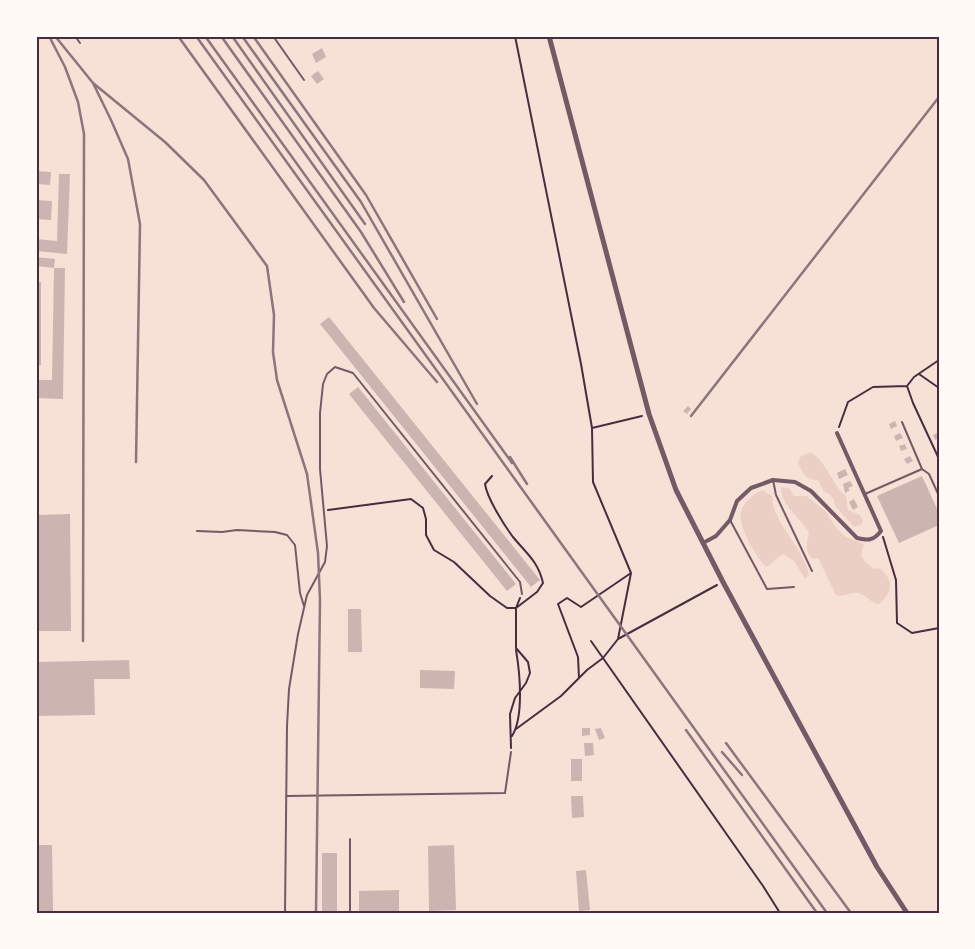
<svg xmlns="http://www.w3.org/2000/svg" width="975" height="949" font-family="'Fira Sans Condensed',sans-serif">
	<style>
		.green { fill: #ebcfc5 }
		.building { fill: #ccb4b1 }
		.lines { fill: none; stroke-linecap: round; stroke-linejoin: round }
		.path { stroke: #4a2c40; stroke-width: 2 }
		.service { stroke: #755966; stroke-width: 2 }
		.minor { stroke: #755966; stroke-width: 4 }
		.tertiary { stroke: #755966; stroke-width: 5 }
		.rail { stroke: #8f747c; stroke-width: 2.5 }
		.neatline { fill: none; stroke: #4a2c40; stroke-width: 2 }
	</style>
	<rect width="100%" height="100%" fill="#f7e1d7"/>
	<path class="green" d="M810 452C827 461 831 484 846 496L848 510 860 515 863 520 861 525 854 527 835 506 834 500 829 494 824 492 818 480C806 481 802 472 798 463L800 457Z
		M781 487 789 488 794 496H807L826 512 837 529 846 537 864 544 861 555 865 562 874 569 879 568C895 581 893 591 879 604 871 603 868 597 861 594 852 590 845 598 836 595L818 558 812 559C804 550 807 542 809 532 799 517 781 506 781 487Z
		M762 490 772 496C773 501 773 507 775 511 784 533 804 551 809 575L805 579 795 562 784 554C775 558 773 564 766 567 756 557 737 525 741 512 745 500 753 495 762 490Z"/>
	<path class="building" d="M322 48 326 57 316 63 312 54Z
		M318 71 324 79 317 84 311 76Z
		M36 171 51 172 50 185 36 184Z
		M59 174H70L67 254 36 251V239L57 241Z
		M36 200 52 201 51 220 36 219Z
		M36 257 55 259 54 268 36 266Z
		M54 268H65L63 399 36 398V380H52Z
		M36 282H41V365H36Z
		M329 317 540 580 531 587 320 324Z
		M358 387 516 584 507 591 349 394Z
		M688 406 691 409 687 414 683 411Z
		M895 421 897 426 891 429 889 424Z
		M939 432V438L935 440 933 435Z
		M900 433 903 438 896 441 894 436Z
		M905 444 907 449 901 451 899 446Z
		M910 456 913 461 907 464 904 459Z
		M845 469 848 475 839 479 837 473Z
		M922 476 939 513V525L899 543 877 496Z
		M850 481 853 486 848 488 850 490 845 493 843 484Z
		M854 499 858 507 853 510 849 502Z
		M70 514 71 631H37L36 515Z
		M348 609H361L362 652H348Z
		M129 660 130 679H94L95 715 36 716V662Z
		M420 670 455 671 454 689 420 688Z
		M582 728H590V735L582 736Z
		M601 728 605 738 599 740 595 729Z
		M584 743H593L594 755 585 756Z
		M571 759H582V781H571Z
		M571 796H583L584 817 572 818Z
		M36 845H52L53 912H36Z
		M454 845 456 910 429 911 428 846Z
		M322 853H337V913H322Z
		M586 870 590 910 579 911 576 871Z
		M399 890V913H359V891Z"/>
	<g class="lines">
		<path class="path" d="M515 36 581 364 592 428 642 416
			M939 360 914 377 907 386 913 403 939 459
			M919 374 939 388
			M839 427 848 402 873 387 907 386
			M328 510 411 499 423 508 426 519V535L434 550 454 562 490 596 507 608H516L537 592 543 583C538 561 526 553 513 537 504 525 487 498 485 484L492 476
			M883 537 896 580 897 623 912 633 939 628
			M618 639 717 585
			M591 641 763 886 780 913
			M579 678 578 657 558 604 567 598 581 607 631 573
			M516 729 561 696 587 670 603 658 618 639 631 573 593 482 592 428
			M512 736C524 717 520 673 516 650
			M511 748 510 714 515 698 526 683 530 673 528 662 516 648V608L520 598"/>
		<path class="service" d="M75 36 80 43
			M273 36 304 80
			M902 422 922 469
			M773 480 776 495 812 571
			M865 494 922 469 929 474 939 496
			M730 520 767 589 794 587
			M197 531 222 532 237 530 275 532 287 535 295 545 300 593 304 606
			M286 796 505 793 511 752
			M285 913 287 726 289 689 298 634 307 595 325 562 327 546 320 469V413L323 384 327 374 335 367 353 373 520 582 522 594
			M350 913V839"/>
		<path class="minor" d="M703 543 716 536 730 520 737 501 751 488 773 480 795 482 811 491 857 538C869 541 874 540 881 531L837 433"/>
		<path class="tertiary" d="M549 36 649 414 676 490 723 582 877 867 907 913"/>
		<path class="rail" d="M49 36 65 67 78 102 84 134 83 641
			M55 36 93 83 111 120 128 159 140 224 136 462
			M178 36 374 308 437 382
			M196 36 827 913
			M205 36 512 463
			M221 36 361 232 404 302
			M232 36 365 224
			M242 36 361 202 477 404
			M253 36 366 195 437 319
			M93 83 165 142 204 180 267 266 274 315 273 352 277 380 307 474 318 553 320 600 316 913
			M691 416 939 97
			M510 457 527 484
			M686 730 817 913
			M726 743 851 913
			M722 752 742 775"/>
	</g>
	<rect width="975" height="949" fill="none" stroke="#fffaf5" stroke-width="75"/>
	<rect x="38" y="38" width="900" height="874" class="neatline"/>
</svg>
